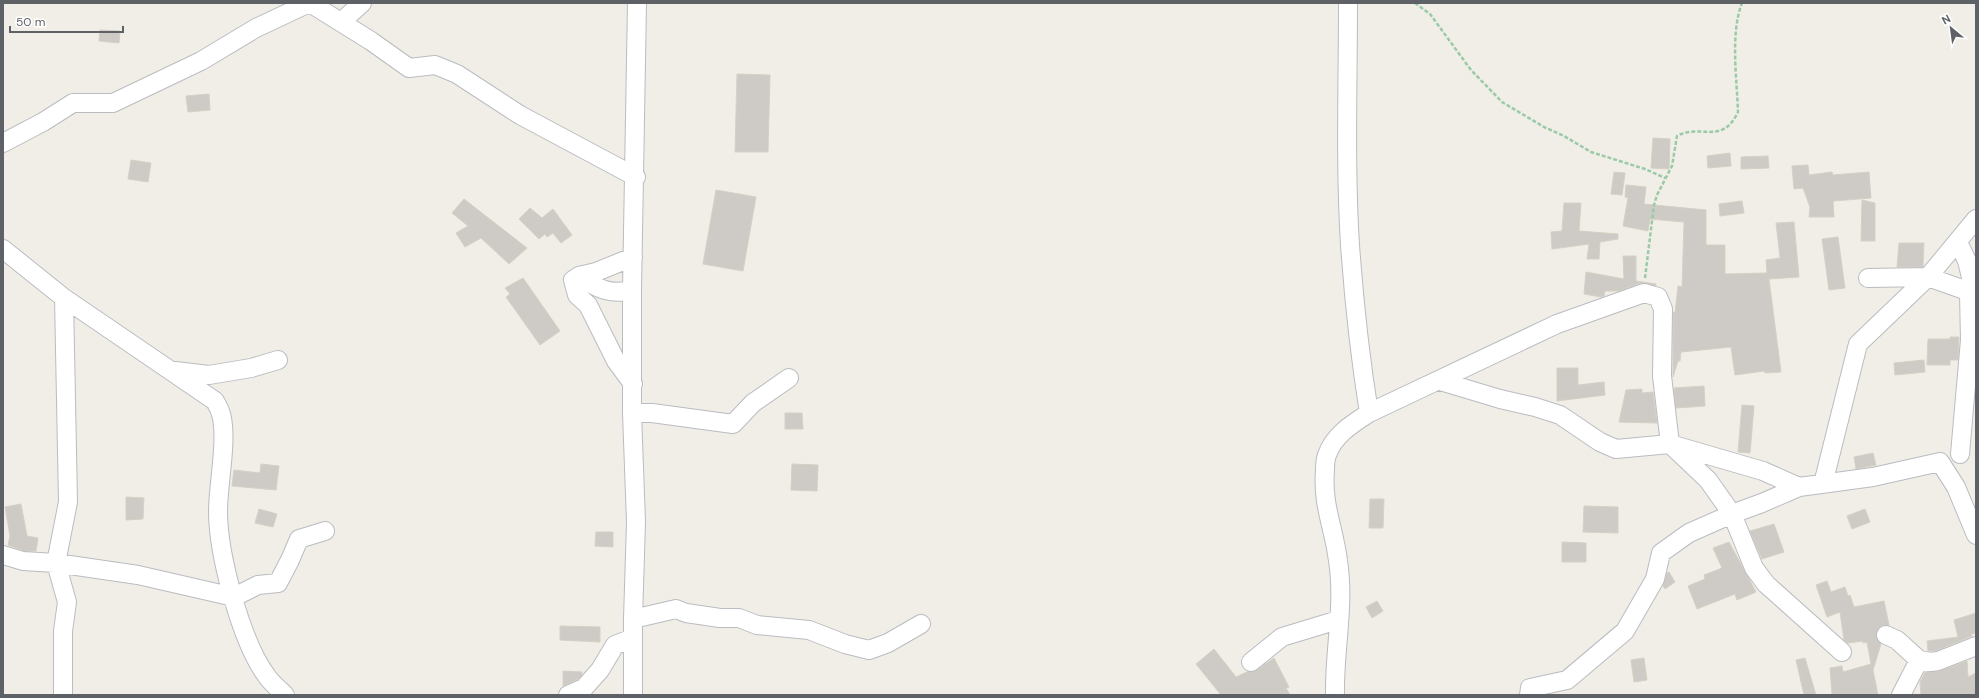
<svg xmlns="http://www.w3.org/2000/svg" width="1979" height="698" font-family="'DM Sans',sans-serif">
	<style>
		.building { fill: #cecbc6; stroke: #d6d0c4 }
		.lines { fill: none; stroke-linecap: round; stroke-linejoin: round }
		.minor-casing { stroke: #b9bcc0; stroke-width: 20 }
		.path { stroke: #9bcaa8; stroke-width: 2.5; stroke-dasharray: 4 2; stroke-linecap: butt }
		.minor { stroke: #fff; stroke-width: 18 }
	</style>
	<rect width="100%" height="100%" fill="#f1eee7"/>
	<path class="building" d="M100 30 120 31 119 43 99 41Z
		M737 74 770 75 768 152H735Z
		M209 94 210 110 188 112 186 96Z
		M1653 138 1670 139 1669 169 1651 168Z
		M1730 153 1731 166 1708 168 1707 156Z
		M1768 156 1769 168 1741 169V157Z
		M131 160 151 163 148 182 128 179Z
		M1808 165 1809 175 1832 172 1833 175 1869 172 1871 198 1833 201 1834 217H1809L1810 207 1803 188 1794 189 1792 166Z
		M1614 172 1625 173 1622 195 1611 194Z
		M1626 185 1646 187 1644 204 1706 210V245H1725V274L1767 273 1766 260 1780 258 1776 223 1794 222 1799 277 1769 279 1781 372 1765 373 1764 371 1735 375 1731 347 1681 352 1680 361H1678L1673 377V312L1675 313 1678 286 1682 287 1684 222 1650 219 1648 231 1623 226 1628 198 1625 197Z
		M716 190 756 197 743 271 703 264Z
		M464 199 527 248 509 264 481 238 465 247 456 233 468 226 452 213Z
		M1862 200 1875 203V241H1861Z
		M1742 201 1744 213 1720 216 1719 204Z
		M1564 203H1581L1579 231 1618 234V239L1600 242 1599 259H1587L1589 244 1552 249 1551 232 1562 231Z
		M530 208 542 218 553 209 572 235 561 243 553 233 547 237 545 234 539 239 519 219Z
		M1838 237 1845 288 1829 290 1822 239Z
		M1899 243H1924L1923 267H1897Z
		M1623 256H1636V281L1656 284V286L1640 283 1619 291H1605L1604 296 1601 297 1584 294 1586 272 1624 279Z
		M523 278 560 331 540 345 506 297 510 294 505 288Z
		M1950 337H1959L1958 360H1950V365H1927L1928 339H1950Z
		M1924 360 1925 372 1895 375 1894 363Z
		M1557 368H1578V385L1604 382 1605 395 1557 401Z
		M1704 386 1705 406 1676 408 1674 388Z
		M1642 389V393L1653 392 1657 423 1619 422 1626 390Z
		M1742 405 1754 406 1750 453 1738 452Z
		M785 413H802L803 429H785Z
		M1873 453 1876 465 1856 469 1854 457Z
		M261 464 279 466 276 490 232 486 234 470 260 473Z
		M792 464 818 465 817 491 791 490Z
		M126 497 144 498 143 519 126 520Z
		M1370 499H1384L1383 528H1369Z
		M21 504 27 536 38 538 36 551H25L8 545 10 536 5 507Z
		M1584 506 1618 507V533L1583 532Z
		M259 509 277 514 273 527 255 523Z
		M1865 509 1870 522 1852 529 1847 516Z
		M1774 524 1784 552 1762 559 1750 531Z
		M596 532H613V547L595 546Z
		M1562 542 1586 543V562H1562Z
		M1729 542 1756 592 1737 600 1735 594 1697 609 1688 586 1705 579 1704 575 1722 568 1713 548Z
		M1669 572 1675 582 1665 589 1663 586 1667 573Z
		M1827 581 1831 592 1845 587 1848 596 1850 595 1854 607 1884 601 1889 625 1880 627 1876 636 1881 644 1873 670 1878 695H1832L1830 668 1842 666 1843 672 1871 664 1867 642 1863 643V641L1848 643 1844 640 1840 612 1827 617 1816 585Z
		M1377 601 1383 611 1372 618 1366 607Z
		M1976 613V633L1971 634 1972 636 1935 651H1928L1927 641 1958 637 1954 620Z
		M560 626 600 627V642L560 640Z
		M1214 649 1236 677 1247 672 1257 670 1274 658 1289 687 1286 688 1290 695H1221L1196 664Z
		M1644 658 1647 680 1634 682 1631 660Z
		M1805 658 1816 695H1804L1796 660Z
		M1967 661 1968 677 1976 673V695H1921L1920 682 1925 672 1940 671Z
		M563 671 582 672V675L578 679 563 686Z"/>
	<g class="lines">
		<g class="minor-casing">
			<path id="minor" d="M310 3 371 41 409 68 435 65 457 74 520 115 636 177
				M1348 3C1348 84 1345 164 1350 245 1354 301 1360 357 1369 413
				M341 22 362 3
				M3 143 43 122 73 103H113L201 61 256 28 309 3
				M1958 242 1967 261 1971 277 1969 293 1970 340 1960 454
				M3 249 64 298 215 401C217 405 220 410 221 414 228 439 218 484 218 511 218 554 241 641 266 675 271 683 279 689 285 695
				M579 276 596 272 633 257
				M1868 278 1928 277 1976 294
				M632 290C609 295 598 289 579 276L573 280 577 295 588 305 616 361 633 384
				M175 371 209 375 251 368 278 360
				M1440 381 1500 399 1535 407 1560 415 1600 442 1616 449 1670 444 1708 480 1732 514 1689 533 1661 553 1655 579 1625 631 1567 680 1530 688 1529 695
				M632 413H652L733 424 753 403 789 378
				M1823 484 1858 344 1928 277 1976 219
				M3 555 23 561 56 563 138 575 234 597 258 585 278 583 290 560 299 539 325 531
				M633 619 676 609 686 613 720 618H739L757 625 809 630 845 644 869 650 888 643 921 624
				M1886 635 1897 640 1919 660 1931 662 1938 661 1976 646
				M1842 652 1766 584 1754 568 1732 514 1762 503 1799 487 1873 477 1940 462 1956 487 1976 535
				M1251 662 1282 637 1338 620
				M63 695V631L67 602 56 563 68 502 64 298
				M568 695 584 688 600 670 615 645 633 638
				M633 695V619L636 522 632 413V290L637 3
				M1335 695C1334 651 1345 605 1338 561 1334 527 1322 506 1325 470 1325 466 1325 460 1327 455 1334 435 1352 424 1369 413L1557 324 1644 293 1658 297 1663 309 1662 376 1670 444 1763 471 1799 487
				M1901 695 1919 660"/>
		</g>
		<path class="path" d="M1415 3 1430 14 1471 70 1502 102 1544 127 1564 136 1591 152 1645 169 1665 178
			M1645 278 1654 205 1657 195 1672 166 1677 136C1700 123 1722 146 1738 112 1737 79 1730 34 1742 3"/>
		<use href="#minor" class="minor"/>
	</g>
	<rect width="1979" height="698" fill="none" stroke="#5e6267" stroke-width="8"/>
	<g transform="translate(1951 28) rotate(331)" stroke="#ffffff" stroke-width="3" paint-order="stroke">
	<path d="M0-3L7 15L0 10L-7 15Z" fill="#5e6267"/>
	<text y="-6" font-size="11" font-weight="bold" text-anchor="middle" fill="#5e6267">N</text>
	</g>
	<path d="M10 26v6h113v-6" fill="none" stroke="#5e6267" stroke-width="2"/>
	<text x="16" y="26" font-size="12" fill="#5e6267" stroke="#ffffff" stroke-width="3" paint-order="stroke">50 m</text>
</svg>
